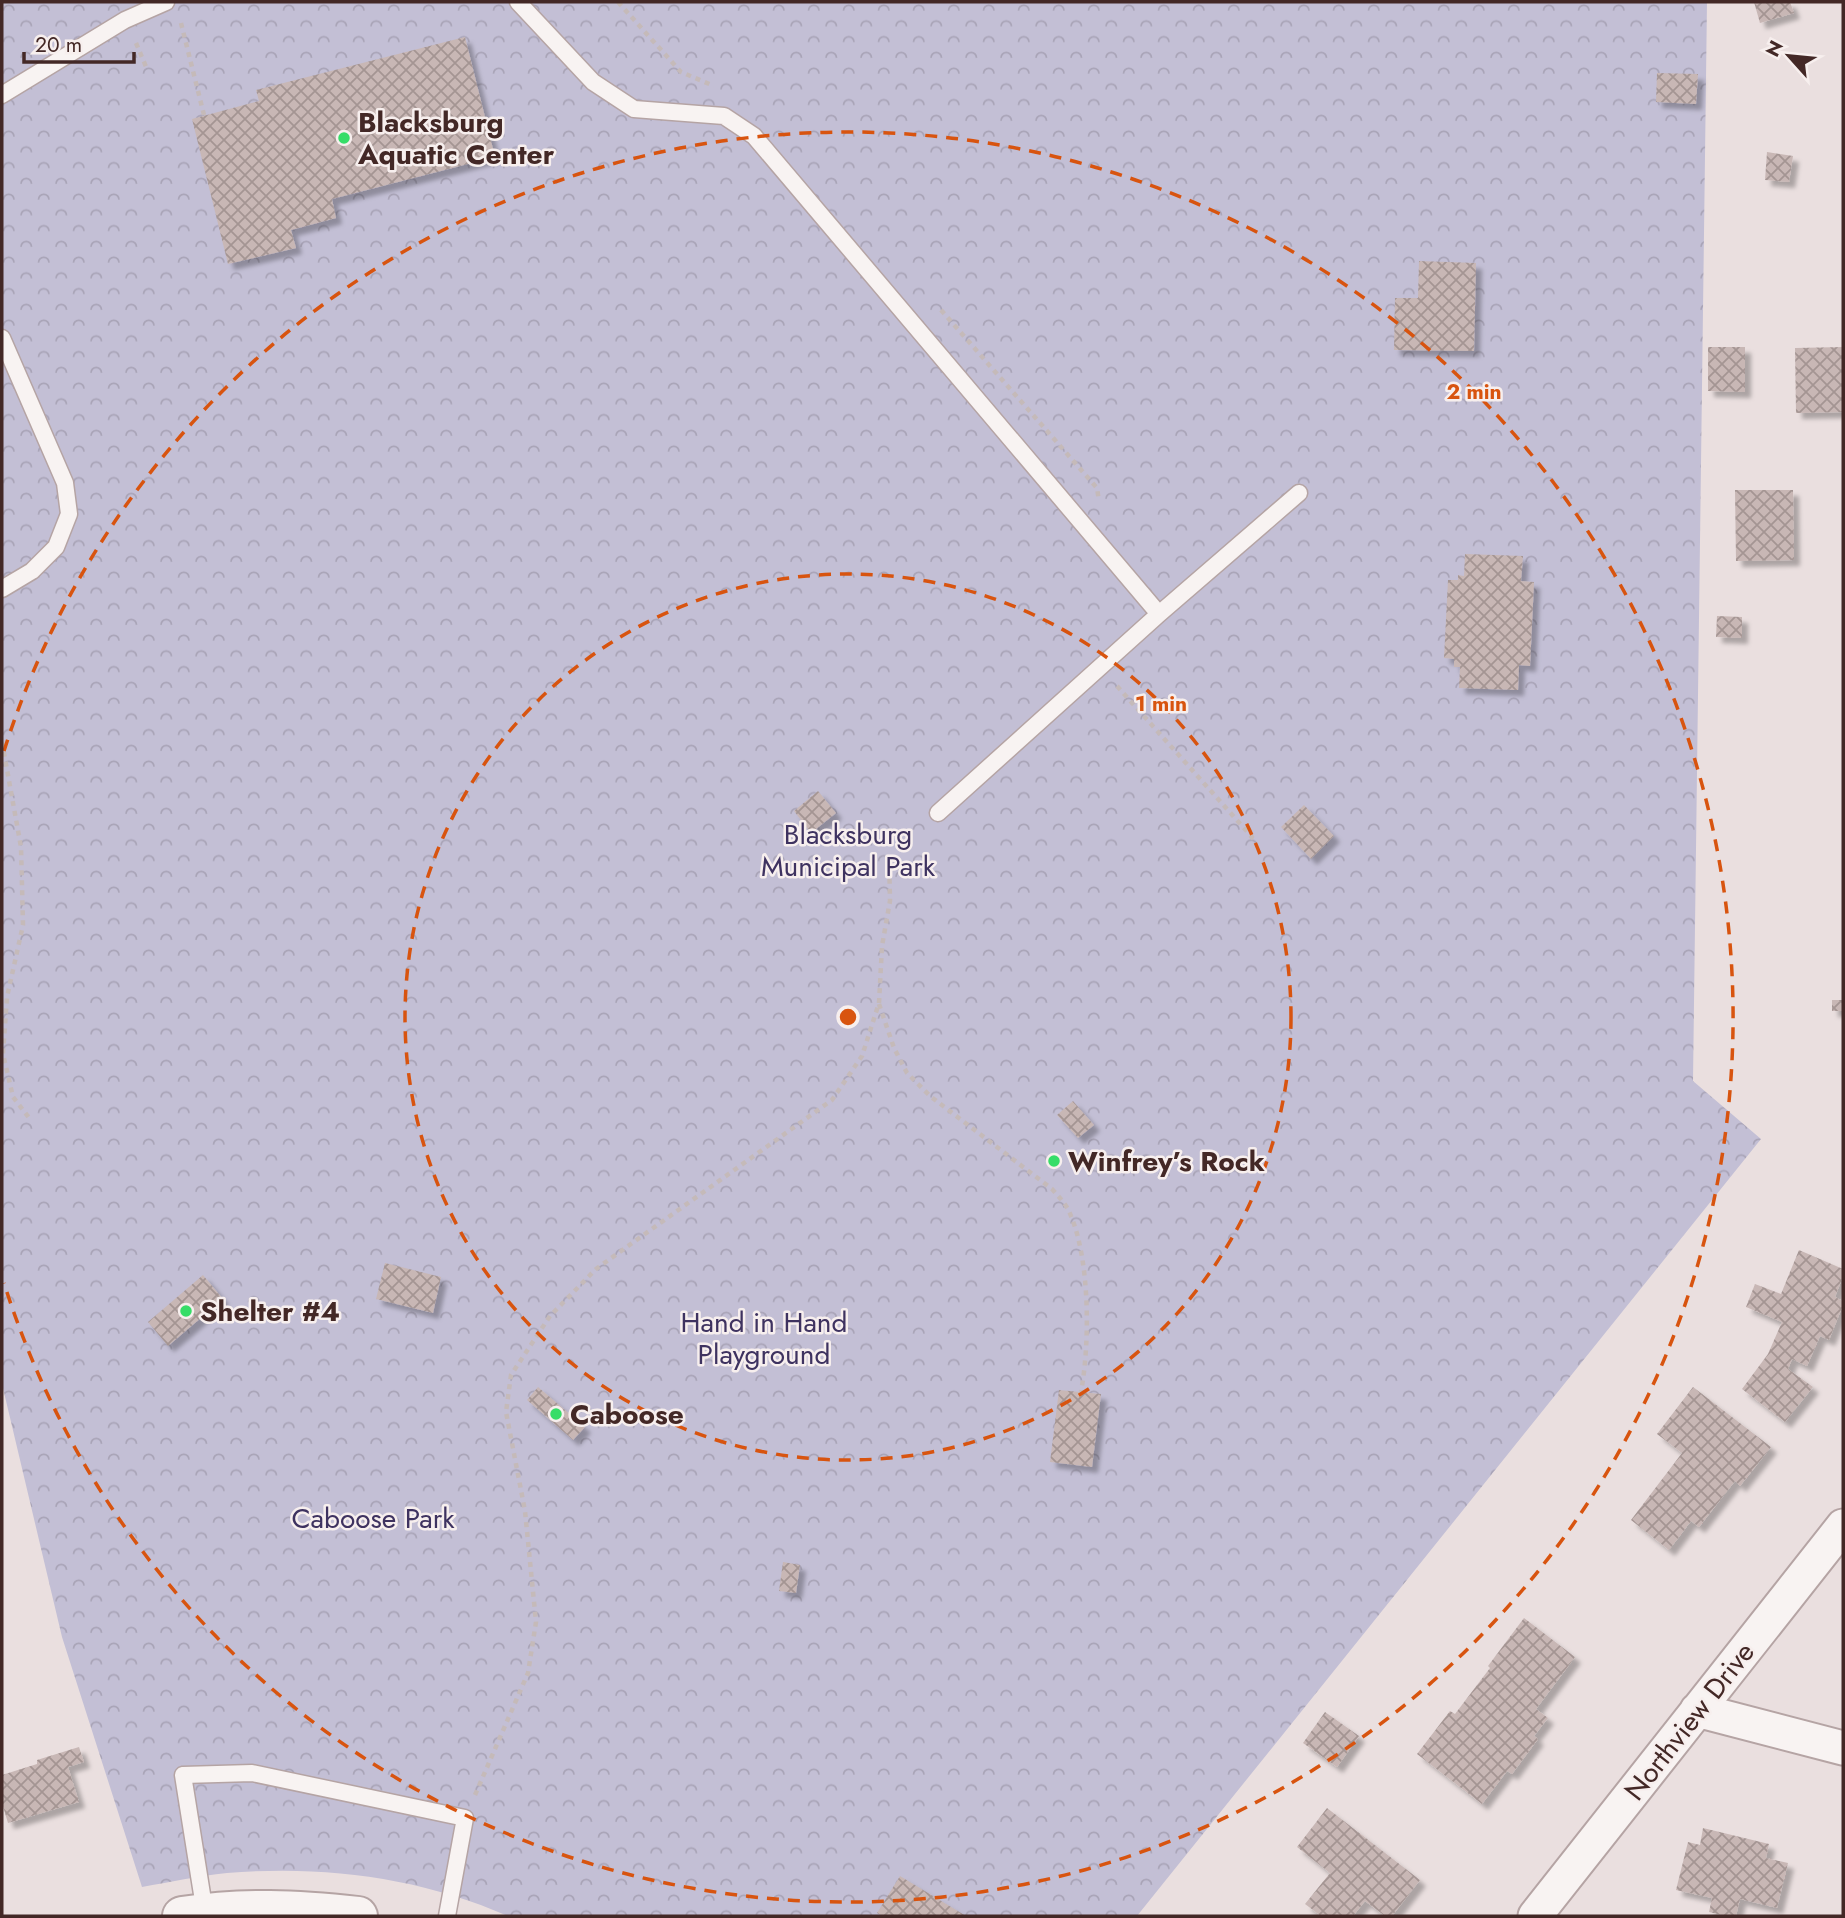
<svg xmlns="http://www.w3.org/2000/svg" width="1845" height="1918" font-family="Jost,sans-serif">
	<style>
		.park { fill: url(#park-crowns) }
		.building { fill: url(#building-cross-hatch); filter: url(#shadow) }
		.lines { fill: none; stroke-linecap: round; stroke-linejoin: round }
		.service-casing { stroke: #b5a4a4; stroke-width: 19 }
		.minor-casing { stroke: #b5a4a4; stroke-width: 37 }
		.tertiary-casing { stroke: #b5a4a4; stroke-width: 42 }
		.path { stroke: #c5bab9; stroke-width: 4.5; stroke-dasharray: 5 5; stroke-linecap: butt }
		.service { stroke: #f8f3f2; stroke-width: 16 }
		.minor { stroke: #f8f3f2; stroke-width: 33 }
		.tertiary { stroke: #f8f3f2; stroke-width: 38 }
		.ring { fill: none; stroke: #d8540f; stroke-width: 3.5; stroke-dasharray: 12 9 }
		.poi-dot { fill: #36dd68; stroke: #f7efee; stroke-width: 2.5 }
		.labels { text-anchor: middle; stroke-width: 5; stroke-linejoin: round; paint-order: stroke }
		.poi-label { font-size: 28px; font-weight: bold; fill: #432826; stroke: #f7efee; text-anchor: start }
		.park-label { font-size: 28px; fill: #3e3260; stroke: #f7efee }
		.street-label { font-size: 28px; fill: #432826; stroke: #f7efee }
		.centre { fill: #d8540f; stroke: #f7efee; stroke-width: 3.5 }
		.ring-label { font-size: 21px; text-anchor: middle; font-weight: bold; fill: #d8540f; stroke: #f7efee; stroke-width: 5; stroke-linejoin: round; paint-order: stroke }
	</style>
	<defs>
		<pattern id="park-crowns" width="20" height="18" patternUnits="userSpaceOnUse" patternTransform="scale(1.75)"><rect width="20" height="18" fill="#c3bfd5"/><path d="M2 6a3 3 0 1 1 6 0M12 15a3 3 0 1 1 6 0" fill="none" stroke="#a9a4b7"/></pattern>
		<pattern id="building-cross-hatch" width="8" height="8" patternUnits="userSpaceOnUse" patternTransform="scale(1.75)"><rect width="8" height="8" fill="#c8b7b5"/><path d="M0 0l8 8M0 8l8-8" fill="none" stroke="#a49593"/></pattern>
		<filter id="shadow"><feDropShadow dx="6" dy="6" stdDeviation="2" flood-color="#0004"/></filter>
	</defs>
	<rect width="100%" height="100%" fill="#eadfdf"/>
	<path class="park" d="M2 2H1707L1693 1081 1761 1139 1137 1916H508C419 1877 323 1865 227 1873 198 1876 170 1882 142 1887L62 1637 2 1384Z"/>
	<path class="building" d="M1754 2H1790L1794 13 1760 23Z
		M465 37 495 157 332 199 336 218 291 230 296 248 228 264 192 119 259 101 256 90Z
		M1657 73 1698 74 1696 104 1656 102Z
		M1767 152 1793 156 1789 182 1765 180Z
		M1419 261 1476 263 1474 351 1394 350 1395 298H1418Z
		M1708 347H1745V392L1708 391Z
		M1843 347V412L1796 413 1795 348Z
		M1735 490H1793L1794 560 1736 561Z
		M1465 554 1523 556 1521 581 1534 582 1530 666 1519 665 1518 690 1459 688 1460 667H1454V659L1444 658 1448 580H1458V575L1464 576Z
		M1717 616 1742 617V638L1716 637Z
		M818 791 836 813 811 833 794 811Z
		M1304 805 1334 836 1311 859 1281 827Z
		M1832 1000H1843V1011H1832Z
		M1073 1101 1094 1125 1078 1138 1057 1115Z
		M1799 1250 1843 1269V1276L1835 1297 1843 1301V1305L1829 1340 1820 1336 1807 1366 1792 1359 1788 1369 1813 1387 1785 1422 1742 1389 1768 1354 1782 1322 1746 1307 1755 1284 1781 1294Z
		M385 1263 441 1277 433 1313 376 1299Z
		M203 1275 223 1299 168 1346 148 1322Z
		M538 1387 585 1427 573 1440 527 1400Z
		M1693 1387 1771 1447 1740 1486 1735 1481 1699 1527 1691 1521 1669 1550 1631 1520 1682 1453 1657 1434Z
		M1059 1390 1101 1394 1092 1467 1050 1462Z
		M783 1562 800 1565 796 1593 779 1591Z
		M1524 1618 1575 1657 1536 1709 1548 1718 1534 1736 1538 1739 1512 1774 1507 1771 1482 1804 1417 1754 1450 1711 1455 1714 1490 1668 1488 1666Z
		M1325 1712 1359 1736 1337 1767 1303 1743Z
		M79 1747 84 1762 68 1767 79 1802 8 1823 2 1803V1775L37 1764V1760Z
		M1327 1808 1420 1880 1392 1916H1385L1365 1901 1353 1916H1321L1305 1904 1330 1873 1297 1847Z
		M1703 1828 1769 1844 1766 1858 1788 1863 1777 1908 1740 1899 1736 1916H1726L1709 1912 1712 1898 1676 1890 1688 1842 1700 1845Z
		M900 1876 966 1916H883L877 1913Z"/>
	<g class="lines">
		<g class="service-casing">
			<path id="service" d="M518 2 593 82 634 109 724 116 754 136 1159 614
				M2 95 125 20 166 2
				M2 338 65 483 69 514 56 547 32 571 2 589
				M938 813 1159 614 1299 493
				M205 1913 183 1775 252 1773 465 1818 447 1916"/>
		</g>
		<g class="minor-casing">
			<path id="minor" d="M1697 1710 1843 1748
				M1535 1916 1843 1526"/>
		</g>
		<g class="tertiary-casing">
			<path id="tertiary" d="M182 1916C245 1907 295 1909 358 1916"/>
		</g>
		<path class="path" d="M618 2 681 72 714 86
			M181 23 204 115
			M136 43 147 69
			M941 310 1097 488 1099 501
			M1117 686 1252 837 1247 842
			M2 742 21 847 23 925 7 997 3 1054 13 1097 30 1119
			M879 1004 894 1048 907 1073 930 1096 1052 1189C1060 1198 1067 1205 1071 1216 1090 1262 1090 1343 1081 1392
			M475 1795 528 1673 536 1622 525 1511 506 1412 511 1375 550 1316 596 1269 832 1100 862 1056 879 1003 882 946 890 901 889 855"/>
		<use href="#service" class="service"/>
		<use href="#minor" class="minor"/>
		<use href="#tertiary" class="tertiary"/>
	</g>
	<g class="ring">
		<circle cx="848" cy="1017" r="443"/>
		<path d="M4 751A885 885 0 1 1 4 1283"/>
	</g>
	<g class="poi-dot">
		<circle cx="344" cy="138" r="7"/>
		<circle cx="1054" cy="1161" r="7"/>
		<circle cx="186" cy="1311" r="7"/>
		<circle cx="556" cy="1414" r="7"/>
	</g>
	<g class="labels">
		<g class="poi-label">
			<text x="358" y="132">Blacksburg<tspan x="358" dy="32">Aquatic Center</tspan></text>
			<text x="1068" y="1171">Winfrey’s Rock</text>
			<text x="200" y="1321">Shelter #4</text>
			<text x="570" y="1424">Caboose</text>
		</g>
		<g class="park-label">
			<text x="848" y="844">Blacksburg<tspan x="848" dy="32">Municipal Park</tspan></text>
			<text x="764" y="1332">Hand in Hand<tspan x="764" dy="32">Playground</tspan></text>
			<text x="373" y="1528">Caboose Park</text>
		</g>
		<g class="street-label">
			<text transform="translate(1689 1721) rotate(-52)" y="10">Northview Drive</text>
		</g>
	</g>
	<circle cx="848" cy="1017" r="10" class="centre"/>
	<g class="ring-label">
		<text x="1474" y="399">2 min</text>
		<text x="1161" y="711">1 min</text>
	</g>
	<rect width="1845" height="1918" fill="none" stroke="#432826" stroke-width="7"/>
	<g transform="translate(1789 56) rotate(297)" stroke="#f7efee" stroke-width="5" paint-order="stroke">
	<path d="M0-5L12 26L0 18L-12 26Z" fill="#432826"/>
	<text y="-10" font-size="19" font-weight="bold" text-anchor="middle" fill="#432826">N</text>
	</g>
	<path d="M24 52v10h110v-10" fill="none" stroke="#432826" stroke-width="3.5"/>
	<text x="35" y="52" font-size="21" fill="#432826" stroke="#f7efee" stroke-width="5" paint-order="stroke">20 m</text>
</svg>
